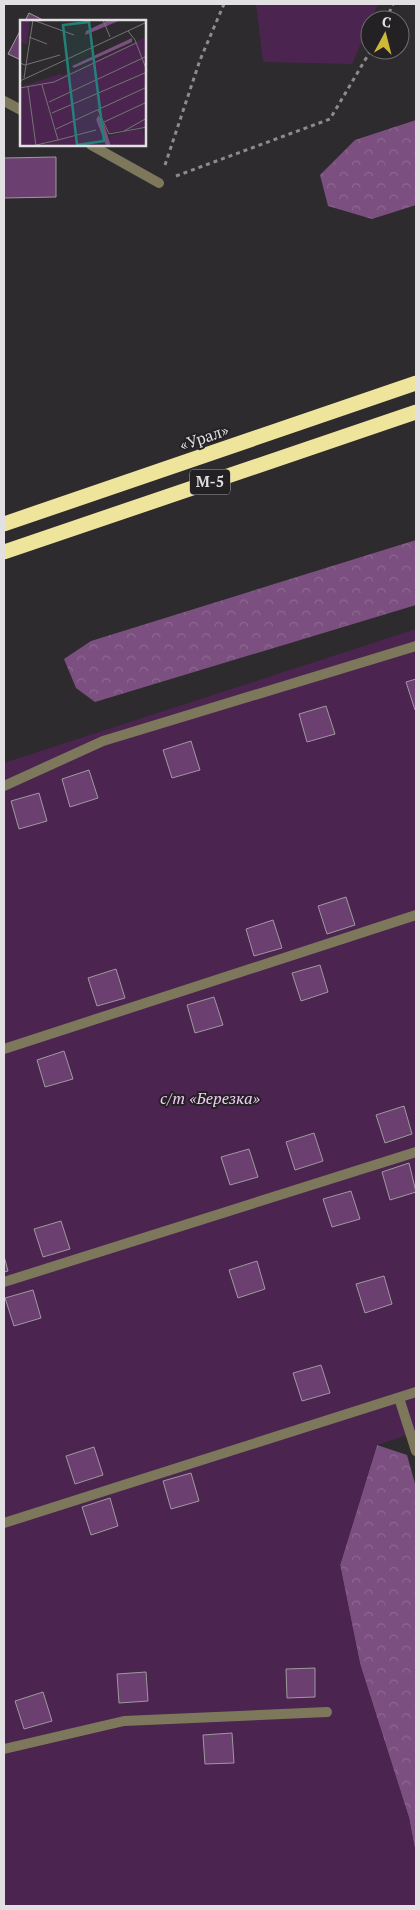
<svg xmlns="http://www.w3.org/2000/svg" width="420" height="1910" font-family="'PT Serif',serif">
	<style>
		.forest { fill: url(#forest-crowns) }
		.garden { fill: #4b254f }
		.building { fill: #6b4070; stroke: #9d9a9d }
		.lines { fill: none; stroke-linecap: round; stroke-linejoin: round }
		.path { stroke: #8d8b8e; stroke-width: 3; stroke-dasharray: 4 4; stroke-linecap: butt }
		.lane { stroke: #7d785c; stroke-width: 10 }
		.street { stroke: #7d785c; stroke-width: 10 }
		.highway { stroke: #efe49c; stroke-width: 15 }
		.labels { text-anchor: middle; stroke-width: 4; stroke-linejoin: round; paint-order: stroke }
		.shield { fill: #242124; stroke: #a9a7a9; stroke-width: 1 }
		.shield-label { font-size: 15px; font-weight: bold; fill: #e2e0e2 }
		.street-label { font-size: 16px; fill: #e2e0e2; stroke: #242124 }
		.park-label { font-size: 16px; font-style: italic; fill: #f4ccf8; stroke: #242124 }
		.inset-road { fill: none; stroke: #757376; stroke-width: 1 }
		.view { fill: #24817a; fill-opacity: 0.15; stroke: #24817a; stroke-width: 2.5 }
		.inset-edge { fill: none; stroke: #e2e0e2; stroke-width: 2.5 }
	</style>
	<defs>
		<pattern id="forest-crowns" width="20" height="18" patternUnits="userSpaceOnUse" patternTransform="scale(1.25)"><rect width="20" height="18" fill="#7b4f7f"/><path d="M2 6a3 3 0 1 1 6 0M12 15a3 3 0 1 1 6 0" fill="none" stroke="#8d6891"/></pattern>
	</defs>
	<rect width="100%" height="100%" fill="#2d2b2e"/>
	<path class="forest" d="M416 120V205L372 219 328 206 320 175 355 140Z
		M416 540V605L95 702 76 688 64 659 91 641Z
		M377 1445 407 1455 416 1487V1855L409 1818 360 1664 340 1565Z"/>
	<path class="garden" d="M256 4H378L352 64 263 62Z
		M416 629V1432L377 1445 340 1565 360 1664 409 1818 416 1855V1906H4V763Z"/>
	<path class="building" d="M29 13 45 21H25Z
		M21 29V60L8 54Z
		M56 157V197L4 198V158Z
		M416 679V710H415L406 682Z
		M326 706 335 734 307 742 299 714Z
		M191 741 200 770 172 778 163 750Z
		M89 770 98 798 70 807 62 779Z
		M39 793 47 821 19 829 11 801Z
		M346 897 355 925 327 934 318 906Z
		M273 920 282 948 254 956 246 929Z
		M320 965 328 992 301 1001 292 973Z
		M116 969 125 998 97 1006 88 978Z
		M214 997 223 1025 195 1033 187 1005Z
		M64 1051 73 1079 45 1087 37 1060Z
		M404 1106 412 1134 385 1143 376 1115Z
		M314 1133 323 1161 295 1170 286 1142Z
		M249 1149 258 1177 230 1185 221 1157Z
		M409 1163 416 1192 390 1200 382 1172Z
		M351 1191 360 1219 332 1227 323 1199Z
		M61 1221 70 1249 43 1257 34 1229Z
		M4 1256 8 1271 4 1272Z
		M257 1261 265 1289 238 1298 229 1270Z
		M384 1276 392 1304 365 1313 356 1284Z
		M33 1290 41 1318 14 1326 5 1298Z
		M321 1365 330 1393 302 1401 293 1373Z
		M94 1447 103 1475 75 1484 66 1456Z
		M191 1473 199 1501 171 1509 163 1481Z
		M110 1498 118 1526 91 1535 82 1507Z
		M315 1668V1697L287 1698 286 1669Z
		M146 1672 148 1701 119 1703 117 1674Z
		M43 1692 52 1721 24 1729 15 1701Z
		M232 1733 234 1763 205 1764 203 1735Z"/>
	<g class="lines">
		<path class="path" d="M386 20 393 4
			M165 165 200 60 224 4
			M176 176 330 119 371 50"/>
		<path class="lane" d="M4 786 103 741 416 646
			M4 1049 416 915
			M4 1282 416 1152
			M399 1398 416 1451
			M4 1523 416 1392
			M4 1749 124 1721 327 1712"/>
		<path class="street" d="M4 101 21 110
			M91 145 159 183"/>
		<path class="highway" d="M4 524 416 383
			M4 552 416 412"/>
	</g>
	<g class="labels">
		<rect class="shield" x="190" y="469.5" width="40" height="25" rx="4"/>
		<g class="shield-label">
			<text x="210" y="487">М-5</text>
		</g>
		<g class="street-label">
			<text transform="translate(204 437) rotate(-19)" y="6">«Урал»</text>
		</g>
		<g class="park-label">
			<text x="210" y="1104">с/т «Березка»</text>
		</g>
	</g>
	<g transform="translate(20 20)">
		<rect width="126" height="126" fill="#2d2b2e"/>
		<path d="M89 0H101L65 15 66 11ZM112 18V22L54 48 52 46ZM77 93 84 104 91 126H86L76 100Z" fill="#7b4f7f"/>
		<path d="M0 0H10L7 24 0 23ZM126 17V112L123 107 89 113 80 91 76 100 86 126H15L36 122 2 126 0 67 40 54 42 56ZM122 108 126 126H91L89 116Z" fill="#4b254f"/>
		<path class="inset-road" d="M13 0 54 15M83 0 90 17M108 11 115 20 127 51M9 17 27 24M0 43 5 45 40 35M4 58 13 0M0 61 127 2M22 65 38 120 76 110M8 67 16 126M0 68 34 62 116 23M29 82 127 36M78 90 89 114 127 107M32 93 127 52M84 102 127 82M36 109 127 67M104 111 127 98M12 126 38 120"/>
		<path class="view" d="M69 2 84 121 57 125 43 5Z"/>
		<rect width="126" height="126" class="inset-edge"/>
	</g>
	<rect width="420" height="1910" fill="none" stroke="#e2e0e2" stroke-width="10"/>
	<g transform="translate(385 35) rotate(7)"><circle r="24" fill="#242124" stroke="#706d70"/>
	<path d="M0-4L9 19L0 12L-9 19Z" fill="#cdb938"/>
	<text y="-8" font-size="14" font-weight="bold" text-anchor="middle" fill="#e2e0e2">С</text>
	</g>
</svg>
